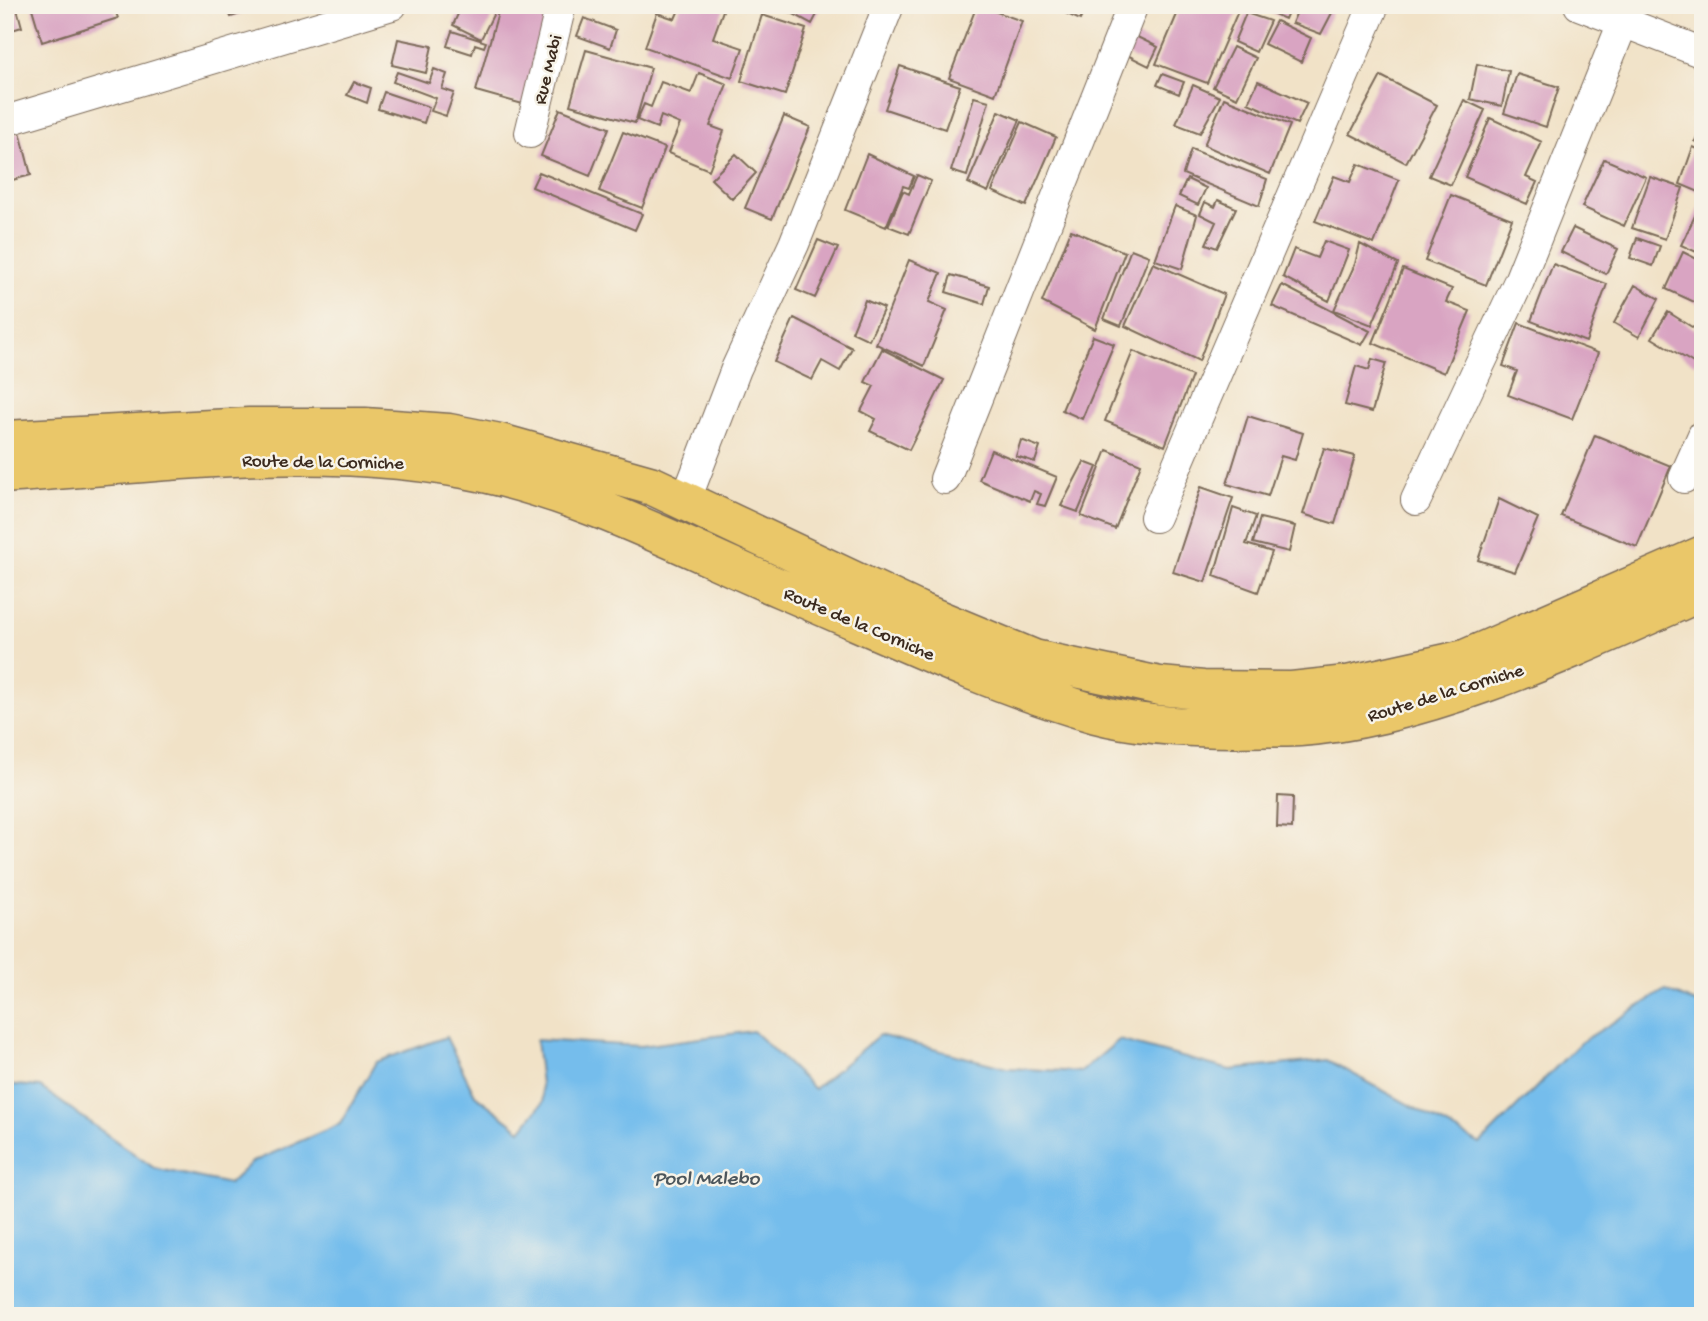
<svg xmlns="http://www.w3.org/2000/svg" width="1708" height="1321" font-family="'Gochi Hand',sans-serif">
	<style>
		.water { fill: #74bdec; stroke: #587485; stroke-width: 2 }
		.building { fill: #d9a4c2 }
		.lines { fill: none; stroke-linecap: round; stroke-linejoin: round }
		.minor-casing { stroke: #7b6a59; stroke-width: 32 }
		.major-casing { stroke: #7b6a59; stroke-width: 41 }
		.minor { stroke: #fff; stroke-width: 30 }
		.major { stroke: #eac769; stroke-width: 38 }
		.labels { text-anchor: middle; stroke-width: 5; stroke-linejoin: round; paint-order: stroke }
		.street-label { font-size: 19px; fill: #3b2a1e; stroke: #f7f3e8 }
		.water-label { font-size: 21px; font-style: italic; fill: #4c565c; stroke: #f7f3e8 }
	</style>
	<rect width="100%" height="100%" fill="#f7f3e8"/>
	<filter id="ink" filterUnits="userSpaceOnUse"><feTurbulence type="fractalNoise" baseFrequency=".0143" numOctaves="2"/><feDisplacementMap in="SourceGraphic" scale="14" xChannelSelector="R" yChannelSelector="G"/><feConvolveMatrix kernelMatrix="1 2 1 2 8 2 1 2 1" color-interpolation-filters="sRGB"/></filter>
	<filter id="wash" filterUnits="userSpaceOnUse"><feTurbulence type="fractalNoise" baseFrequency=".00686" numOctaves="4" result="noise"/><feDisplacementMap in="SourceGraphic" scale="28" xChannelSelector="R" yChannelSelector="G"/><feGaussianBlur stdDeviation="1.57" result="paint"/><feColorMatrix in="noise" values="0 0 0 0 0 0 0 0 0 0 0 0 0 0 0 0 0 1.4 0 .05"/><feComposite in="paint" operator="in"/></filter>
	<g filter="url(#wash)">
		<rect width="100%" height="100%" fill="#f1e2c7"/>
		<path class="water" d="M1665 990 1703 1006V1316H5V1084L40 1087 154 1168 229 1184 252 1162 340 1124 376 1062 446 1037 475 1095 521 1130 543 1102 536 1040 641 1046 753 1031 814 1089 879 1035 1007 1068 1081 1072 1119 1040 1230 1070 1328 1060 1480 1144 1580 1043Z"/>
		<g id="blocks">
			<path class="building" d="M5 5H16L22 27 5 32Z
				M31 5H113L118 18 42 42Z
				M226 5H265V6L231 17Z
				M462 5H489L496 9 481 39 453 25Z
				M500 5H559L530 106 476 91Z
				M681 5H725L713 38 743 48 732 78 645 47 657 13 675 19Z
				M777 5H822L812 24Z
				M977 5 1022 21 995 95 949 78Z
				M1048 5H1087L1080 20Z
				M1181 5H1230L1239 9 1207 83 1156 64Z
				M1254 5H1291L1285 19Z
				M1300 5 1334 9 1321 34 1292 23Z
				M1246 13 1270 21 1256 52 1234 42Z
				M762 15 806 29 785 95 741 81Z
				M584 18 616 30 610 48 577 36Z
				M1276 21 1311 38 1301 62 1264 44Z
				M452 31 486 42 484 47 475 44 472 54 447 46Z
				M1131 34 1158 47 1149 66 1123 53Z
				M398 39 432 46 426 73 392 65Z
				M1233 47 1256 58 1237 98 1213 87Z
				M586 50 651 68 635 123 570 105Z
				M1477 64 1509 71 1502 106 1470 99Z
				M900 66 960 86 945 129 885 109Z
				M434 69 447 74 442 89 454 93 446 116 431 111 436 98 393 82 397 72 429 83Z
				M699 73 727 84 710 126 724 131 709 170 668 153 680 124 661 116 657 128 637 120 644 104 651 107 661 82 691 93Z
				M1162 74 1184 82 1179 94 1157 85Z
				M1517 74 1559 87 1546 127 1504 113Z
				M1381 76 1437 105 1406 163 1350 134Z
				M1258 81 1307 103 1297 124 1248 103Z
				M354 82 371 88 367 103 347 95Z
				M1193 85 1220 97 1200 133 1176 124Z
				M384 92 429 107 424 123 378 109Z
				M974 97 989 101 967 176 951 171Z
				M1224 98 1290 125 1270 174 1204 145Z
				M1464 100 1485 110 1451 185 1429 176Z
				M560 109 609 128 590 176 541 156Z
				M999 111 1020 120 988 192 968 183Z
				M784 116 810 127 772 219 745 208Z
				M1490 118 1542 142 1526 177 1537 182 1527 204 1465 177Z
				M1022 122 1056 137 1026 206 992 191Z
				M1703 124V145L1695 141Z
				M20 132 31 175 5 182V136Z
				M623 132 665 148 642 208 599 191Z
				M1693 147 1703 151V184L1699 192 1680 184Z
				M1191 149 1267 179 1259 206 1183 174Z
				M736 154 756 173 732 199 711 179Z
				M867 154 914 176 909 188 903 186 886 227 845 210Z
				M1604 159 1646 177 1624 226 1582 207Z
				M1358 164 1399 180 1374 244 1315 221 1334 176 1350 182Z
				M539 172 642 214 635 230 532 187Z
				M917 175 931 181 909 234 888 226 903 191 909 194Z
				M1650 177 1683 188 1665 239 1632 228Z
				M1187 179 1206 188 1198 205 1179 196Z
				M1451 195 1512 219 1486 285 1425 261Z
				M1703 199V255L1681 245Z
				M1218 200 1236 208 1217 248 1206 244 1216 222 1200 214 1205 202 1215 207Z
				M1175 206 1197 215 1182 269 1155 260Z
				M1573 228 1618 249 1606 274 1561 252Z
				M1071 230 1125 252 1095 329 1042 302Z
				M1637 238 1660 246 1653 266 1630 258Z
				M818 240 838 248 815 298 796 290Z
				M1324 241 1349 250 1329 301 1283 277 1294 249 1317 258Z
				M1360 244 1398 264 1372 325 1334 310 1355 264Z
				M1131 249 1149 256 1121 326 1104 319Z
				M1683 252 1703 262V306L1666 289Z
				M909 260 941 273 929 302 947 310 924 366 876 344Z
				M1153 263 1224 294 1199 361 1125 326Z
				M1553 264 1607 284 1586 342 1531 321Z
				M1403 269 1452 289 1446 302 1470 311 1444 373 1373 343Z
				M951 275 989 286 984 304 946 292Z
				M1282 285 1370 331 1362 345 1272 306Z
				M1635 285 1659 299 1639 337 1614 323Z
				M865 300 884 308 869 340 852 332Z
				M1668 312 1703 334V352L1695 364 1652 338Z
				M794 318 852 348 840 371 822 361 812 380 774 362Z
				M1519 323 1598 353 1572 419 1508 395 1517 371 1503 366Z
				M1093 336 1114 344 1082 419 1062 410Z
				M882 349 944 380 909 450 870 431 876 419 861 411 874 386 865 382Z
				M1133 351 1192 376 1165 446 1105 421Z
				M1372 359 1386 363 1372 412 1345 405 1356 366 1369 370Z
				M1248 416 1303 433 1295 460 1281 456 1268 496 1227 484Z
				M1595 435 1671 466 1637 547 1561 516Z
				M1021 440 1040 447 1035 462 1016 456Z
				M1324 448 1355 456 1335 524 1303 514Z
				M991 450 1057 477 1045 506 1037 504 1041 494 1034 491 1030 501 979 480Z
				M1107 450 1141 464 1115 529 1081 516Z
				M1084 462 1097 467 1078 512 1061 506Z
				M1201 487 1233 498 1205 582 1173 572Z
				M1499 499 1538 518 1515 572 1478 560Z
				M1233 508 1256 516 1246 544 1272 552 1258 592 1214 576Z
				M1260 518 1295 526 1289 552 1253 543Z
				M1278 796 1293 797 1292 828 1277 827Z"/>
		</g>
	</g>
	<g filter="url(#ink)">
		<use href="#blocks" fill-opacity="0" stroke="#7b6a59" stroke-width="2"/>
		<g class="lines">
			<g class="minor-casing">
				<path id="minor" d="M1579 5 1703 53
					M5 121 392 5
					M530 133 561 5
					M1684 478 1703 435
					M945 479 1133 5
					M1416 500 1519 281 1630 5
					M685 502 736 369 794 244 889 5
					M1155 517 1374 5"/>
			</g>
			<g class="major-casing">
				<path id="major" d="M5 440 249 427H365L449 433 500 443 653 486 918 611 1034 659 1160 686 1203 690 1292 691 1347 685 1465 659 1703 555
					M5 474C164 463 327 439 484 473 588 496 684 547 782 589 885 633 988 683 1096 714 1141 726 1191 728 1237 728 1258 727 1279 728 1300 727 1431 718 1583 644 1703 591"/>
			</g>
			<use href="#minor" class="minor"/>
			<use href="#major" class="major"/>
		</g>
	</g>
	<g class="labels">
		<g class="street-label">
			<text transform="translate(546 69) rotate(-76)" y="7">Rue Mabi</text>
			<text transform="translate(323 460) rotate(1)" y="7">Route de la Corniche</text>
			<text transform="translate(860 622) rotate(23)" y="7">Route de la Corniche</text>
			<text transform="translate(1445 691) rotate(-17)" y="7">Route de la Corniche</text>
		</g>
		<g class="water-label">
			<text x="706" y="1184">Pool Malebo</text>
		</g>
	</g>
	<rect width="1708" height="1321" fill="none" stroke="#f7f3e8" stroke-width="28"/>
</svg>
